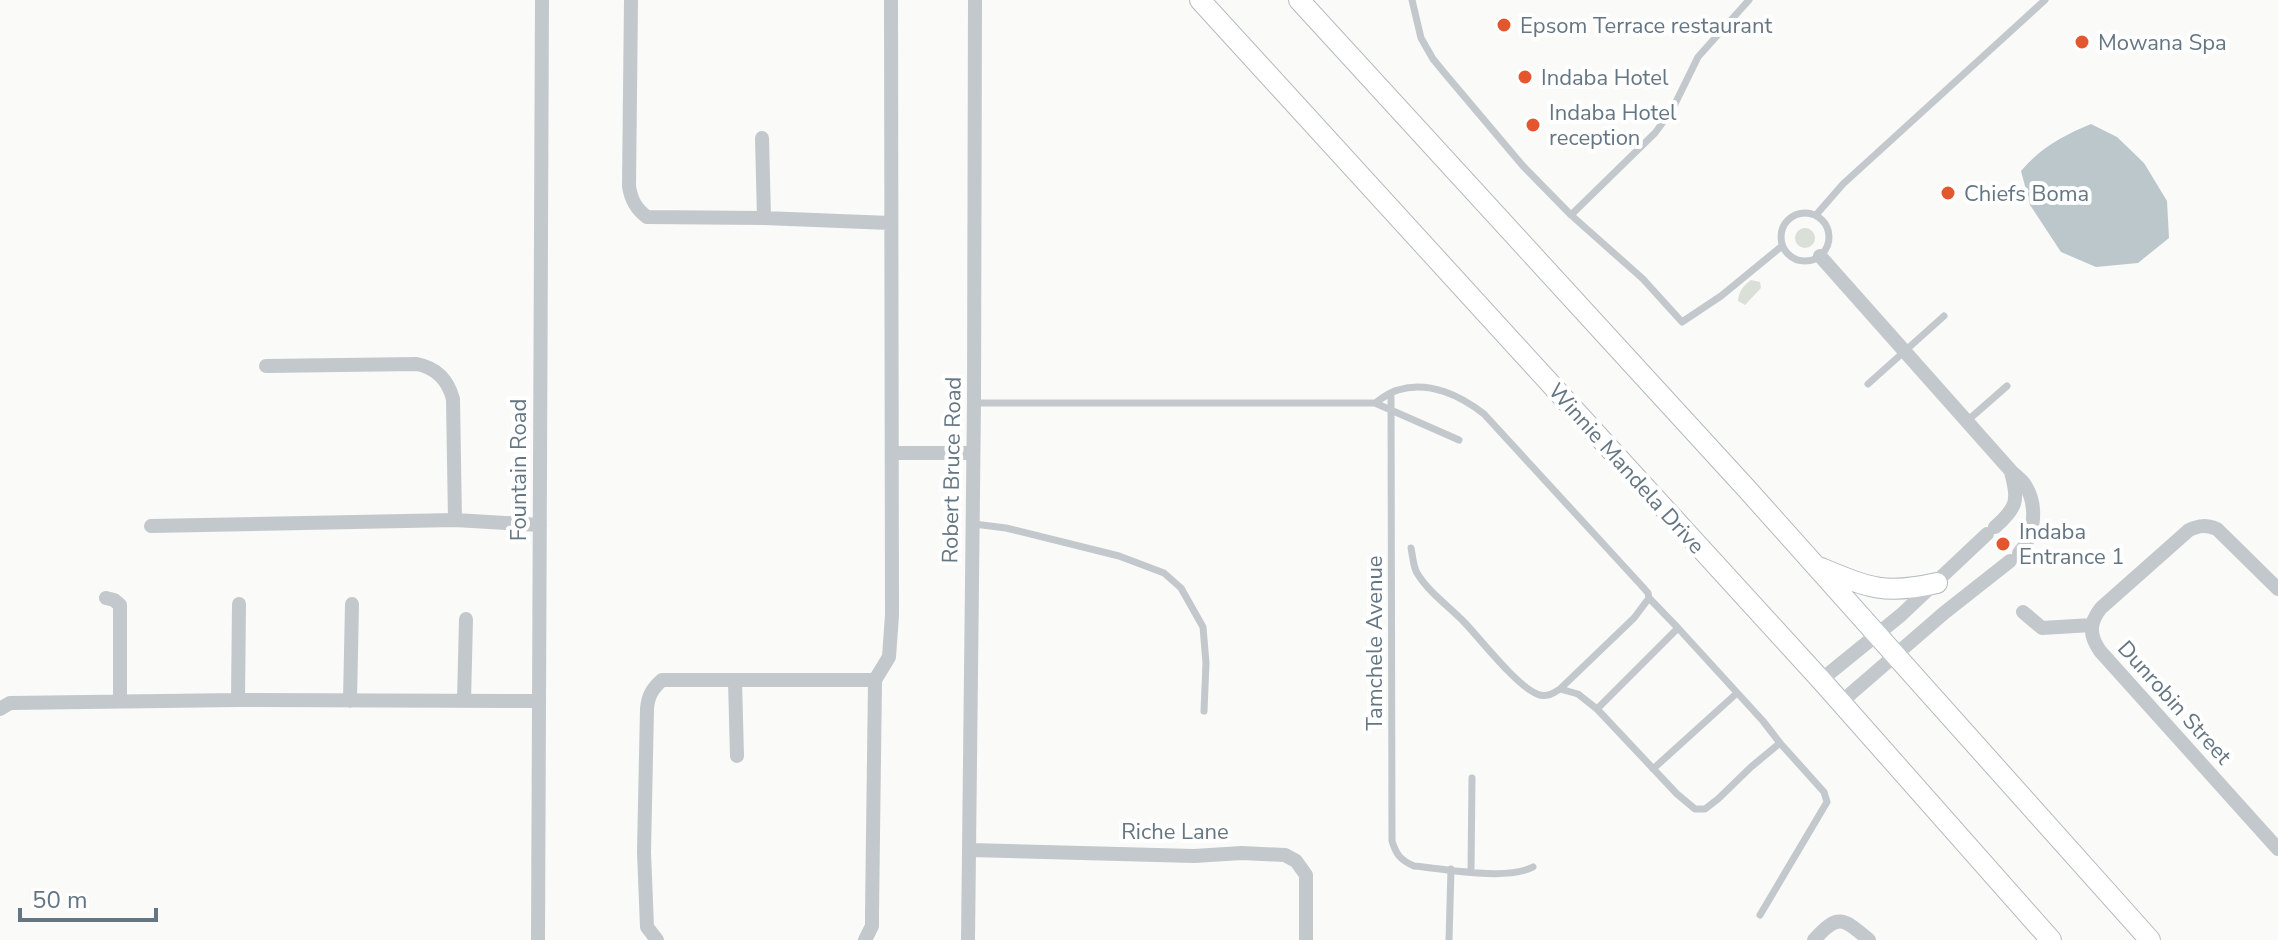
<svg xmlns="http://www.w3.org/2000/svg" width="2278" height="940" font-family="'Nunito Sans',sans-serif">
	<style>
		.green { fill: #dadfd7 }
		.water { fill: #bbc7cb }
		.lines { fill: none; stroke-linecap: round; stroke-linejoin: round }
		.secondary-casing { stroke: #b3babf; stroke-width: 22 }
		.service { stroke: #c3c8cc; stroke-width: 7 }
		.minor { stroke: #c3c8cc; stroke-width: 14 }
		.secondary { stroke: #fff; stroke-width: 20 }
		.poi-dot { fill: #e4572e; stroke: #fff; stroke-width: 3 }
		.labels { text-anchor: middle; stroke-width: 8; stroke-linejoin: round; paint-order: stroke }
		.poi-label { font-size: 22px; fill: #657683; stroke: #fff; text-anchor: start }
		.street-label { font-size: 22px; fill: #657683; stroke: #fff }
	</style>
	<rect width="100%" height="100%" fill="#fafaf8"/>
	<path class="green" d="M1795 238a10 10 0 1 1 20 0a10 10 0 1 1-20 0Z
		M1751 280 1760 282 1761 288 1745 305 1738 301C1739 291 1743 286 1751 280Z"/>
	<path class="water" d="M2091 124 2117 137 2144 163 2167 201 2169 238 2138 263 2096 267 2061 252 2030 205 2021 171C2040 148 2064 135 2091 124Z"/>
	<g class="lines">
		<g class="secondary-casing">
			<path id="secondary" d="M1200 0 1821 680 2051 940
				M1299 0 1746 488 2150 940
				M1821 568C1869 588 1885 595 1937 583"/>
		</g>
		<path class="service" d="M1412 0 1421 38 1433 59 1447 76 1523 166 1571 215 1643 279 1682 322 1721 296 1782 246
			M1781 237a24 24 0 1 1 48 0a24 24 0 1 1-48 0Z
			M1571 215 1655 133 1672 110 1698 57 1749 0
			M1816 215 1843 184 2045 0
			M1868 384 1944 316
			M1391 393 1392 841C1396 854 1400 860 1414 866 1444 869 1507 881 1533 867
			M974 403H1375L1459 440
			M1375 403C1382 398 1390 392 1398 390 1429 380 1461 396 1484 414L1641 585 1648 593 1649 598 1634 618 1560 689C1552 694 1546 698 1537 694 1517 686 1481 640 1465 623 1450 607 1429 593 1417 573 1413 566 1413 557 1411 548
			M1967 421 2007 386
			M974 524 1006 528 1119 556 1164 573 1181 588 1203 627 1206 663 1204 711
			M1560 689 1578 694 1597 709 1678 628 1649 598
			M1597 709 1677 794 1695 809H1705L1718 799 1751 767 1780 743 1763 721 1678 628
			M1653 769 1737 693
			M1471 871 1472 778
			M1760 915 1827 802 1824 792 1780 743
			M1449 940 1451 869"/>
		<path class="minor" d="M631 0 629 186C631 200 636 209 647 217L764 218 890 223
			M762 138 764 218
			M1820 256 2011 471C2016 476 2022 480 2025 485 2038 505 2035 536 2019 553
			M266 366 417 364C437 368 448 380 453 399L455 520
			M892 453H973
			M151 526 455 520 540 525
			M1995 527C2017 508 2019 500 2011 472
			M2278 589 2217 529C2206 525 2200 525 2189 530L2101 608C2089 623 2089 635 2100 651L2278 849
			M106 598 114 600 120 605V701
			M2023 612 2042 628 2092 625
			M1821 680 1901 615 1987 534
			M735 681 737 756
			M238 700 239 604
			M350 701 352 604
			M464 701 466 619
			M1840 703 1944 613 2010 561
			M0 709 10 703 238 700 538 701
			M970 850 1194 856 1242 853 1285 855 1296 861 1306 875V940
			M538 940 542 0
			M657 940 647 927 644 852 647 709C648 696 652 689 662 680H875
			M865 940 872 926V914L875 680 889 657 892 615 891 0
			M968 940 974 403 975 0
			M1814 940C1838 913 1843 918 1869 940"/>
		<use href="#secondary" class="secondary"/>
	</g>
	<g class="poi-dot">
		<circle cx="1504" cy="25" r="8"/>
		<circle cx="2082" cy="42" r="8"/>
		<circle cx="1525" cy="77" r="8"/>
		<circle cx="1533" cy="125" r="8"/>
		<circle cx="1948" cy="193" r="8"/>
		<circle cx="2003" cy="544" r="8"/>
	</g>
	<g class="labels">
		<g class="poi-label">
			<text x="1520" y="33">Epsom Terrace restaurant</text>
			<text x="2098" y="50">Mowana Spa</text>
			<text x="1541" y="85">Indaba Hotel</text>
			<text x="1549" y="120">Indaba Hotel<tspan x="1549" dy="25">reception</tspan></text>
			<text x="1964" y="201">Chiefs Boma</text>
			<text x="2019" y="539">Indaba<tspan x="2019" dy="25">Entrance 1</tspan></text>
		</g>
		<g class="street-label">
			<text transform="translate(1627 468) rotate(48)" y="8">Winnie Mandela Drive</text>
			<text transform="translate(518 470) rotate(-90)" y="8">Fountain Road</text>
			<text transform="translate(951 470) rotate(-89)" y="8">Robert Bruce Road</text>
			<text transform="translate(1374 643) rotate(-90)" y="8">Tamchele Avenue</text>
			<text transform="translate(2175 702) rotate(48)" y="8">Dunrobin Street</text>
			<text x="1175" y="839">Riche Lane</text>
		</g>
	</g>
	<path d="M20 908v12h136v-12" fill="none" stroke="#657683" stroke-width="4"/>
	<text x="32" y="908" font-size="24" fill="#657683" stroke="#ffffff" stroke-width="6" paint-order="stroke">50 m</text>
</svg>
